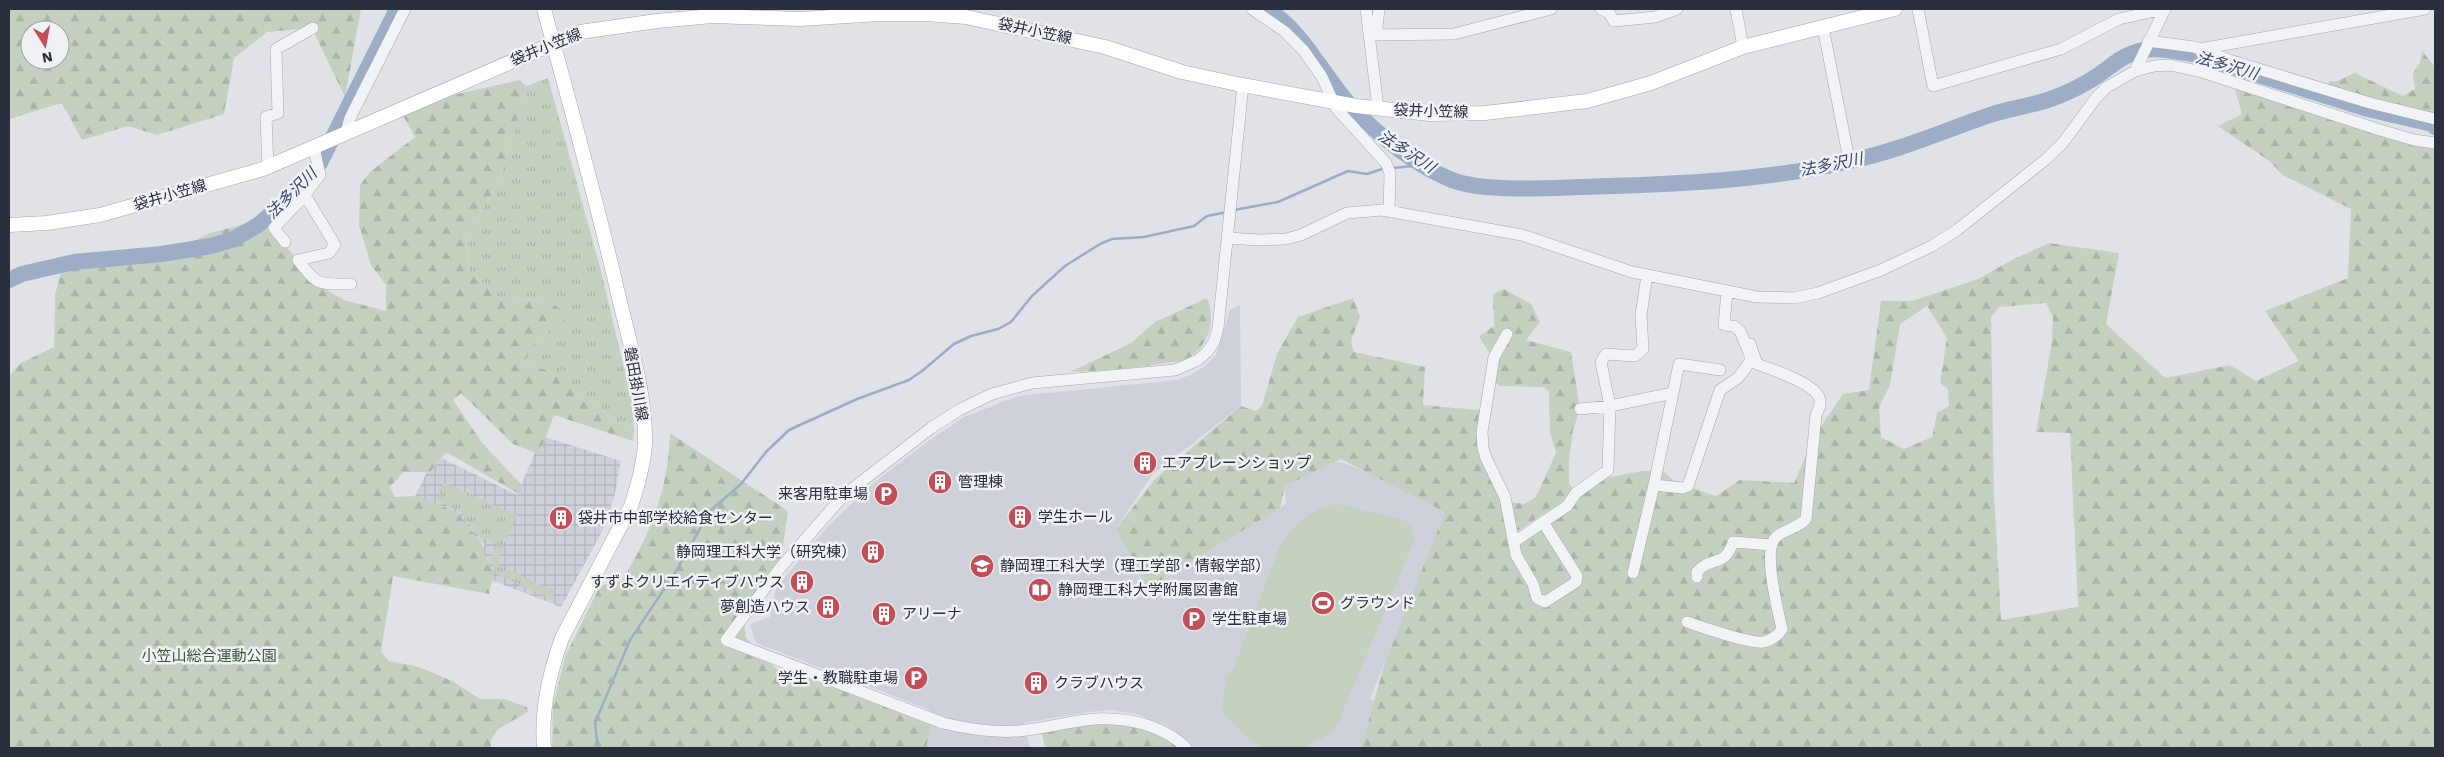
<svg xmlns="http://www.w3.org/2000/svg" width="2444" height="757" font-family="'Work Sans','Noto Sans JP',sans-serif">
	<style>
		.built { fill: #ced1d9 }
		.industrial { fill: url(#industrial-grid) }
		.grass { fill: url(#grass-tufts) }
		.forest { fill: url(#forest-firs); fill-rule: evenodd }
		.pitch { fill: #c4d1c1 }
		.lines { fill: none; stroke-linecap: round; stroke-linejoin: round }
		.stream { stroke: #9dadc5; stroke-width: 2.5 }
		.river { stroke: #9dadc5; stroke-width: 16 }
		.minor-casing { stroke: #a6a9b1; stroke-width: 12 }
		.major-casing { stroke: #a0a6b2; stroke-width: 15 }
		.minor { stroke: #f2f3f6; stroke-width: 11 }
		.major { stroke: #fff; stroke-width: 14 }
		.labels { text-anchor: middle; stroke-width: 5; stroke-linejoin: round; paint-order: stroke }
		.street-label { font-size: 15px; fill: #2a2f3d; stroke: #eff1f5 }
		.poi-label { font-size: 15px; fill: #2a2f3d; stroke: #eff1f5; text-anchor: start }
		.park-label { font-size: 15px; fill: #3b5838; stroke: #eff1f5 }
		.water-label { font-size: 16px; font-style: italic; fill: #374b6e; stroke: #eff1f5 }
	</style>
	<defs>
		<pattern id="industrial-grid" width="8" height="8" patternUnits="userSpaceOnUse" patternTransform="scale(1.25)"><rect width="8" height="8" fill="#ced1d9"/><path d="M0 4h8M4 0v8" fill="none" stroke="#b1b4bb"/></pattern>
		<pattern id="grass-tufts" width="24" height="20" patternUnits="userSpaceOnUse" patternTransform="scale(1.25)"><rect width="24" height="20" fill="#c4d1c1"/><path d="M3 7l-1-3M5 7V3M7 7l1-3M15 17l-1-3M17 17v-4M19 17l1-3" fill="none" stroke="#a9b4a7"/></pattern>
		<pattern id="forest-firs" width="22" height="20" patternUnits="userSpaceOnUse" patternTransform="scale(1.25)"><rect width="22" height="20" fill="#c4d1c1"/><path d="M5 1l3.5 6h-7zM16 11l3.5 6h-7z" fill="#a9b4a7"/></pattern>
	</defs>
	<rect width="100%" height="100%" fill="#e0e2e7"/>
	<path class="built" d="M1240 305 1241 406 1153 474 1116 529 1149 588 1286 504 1285 486 1335 462 1343 463 1440 498 1445 512 1370 699 1421 721 1447 748H1195L1168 726 1136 714 1113 710 1088 712 1024 723 1030 748H924L930 710 756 643 750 624 770 617 776 588 827 527 876 481 927 442 964 417 1018 396 1177 380 1190 375 1204 367 1216 355 1230 310Z"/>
	<path class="industrial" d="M542 436 621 461 614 498 602 532 561 607 481 576 478 558 485 544 408 511 435 455 517 495Z"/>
	<path class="grass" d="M548 78 601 271 632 402 634 432 619 423 547 370 526 365 529 348 570 314 546 301 503 300 469 271C461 222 483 218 499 179 511 150 517 116 526 86Z
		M443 482 517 515 497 565 555 591 552 599 497 574 490 561 497 544 478 536 460 511 436 500Z"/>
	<path class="forest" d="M9 9H361L345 97 312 28 267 32 234 58 224 114 157 135 128 126 82 140 62 103 9 119ZM30 30H60V60H30Z
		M2422 51 2435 67V123L2327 90 2329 81H2337L2355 73 2403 96 2415 89 2413 73 2420 63Z
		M520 80 526 86C517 116 511 150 499 179 483 218 461 222 469 271L503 300 546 301 571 314 529 348 526 365 547 370 619 423 634 432 633 441 554 415 539 454 513 444 461 393 453 400 483 444 522 485 519 494 446 452 430 472H404L390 487 395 497 418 496 458 513 483 546 487 561 494 573 489 594 393 576 381 652 389 661 419 667 452 681 480 699H504L527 707 528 712 498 729 490 742 492 748H9V376L21 363 54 347 55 295 62 269 159 258 210 233 261 220 269 226 320 286 344 300 386 311V285L371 265 359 225 360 185 370 172 415 137 402 114 444 97Z
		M2234 86 2348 119 2435 149V748H1361L1385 662 1445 512 1341 459 1285 486 1280 508 1148 588 1116 529 1155 479 1241 406 1256 411 1262 406 1277 354 1298 317 1353 298 1360 317 1351 341 1354 352 1425 367 1423 405 1486 411 1483 448 1506 501 1524 504 1536 497 1556 453 1550 433 1549 391 1544 387 1499 386 1491 378 1490 354 1479 336 1494 326 1493 294 1504 289 1531 304 1540 322 1526 340 1571 352 1580 409 1573 430 1569 461V483L1576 493 1513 534 1514 541 1604 475 1610 477 1643 471H1663L1677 483 1716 496 1740 480 1794 483 1814 437 1843 394 1869 390 1881 301H1912L1978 279 2012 260 2049 243 2119 253 2106 324 2165 378 2230 365 2256 381 2299 361 2265 311 2348 278 2351 209 2283 175 2268 160 2218 126 2242 114ZM2046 303 2053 317 2052 342 2036 432 2070 433 2078 607 2001 620 1994 493 1991 317 1999 307ZM1927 306 1947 338 1940 383 1948 389 1949 406 1937 413 1932 437 1904 449 1881 437 1879 408 1890 385 1900 324Z
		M1207 298C1216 318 1209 347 1188 358 1183 362 1173 362 1166 363 1134 368 1102 371 1070 372L1131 343 1155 322Z
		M670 433 788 511 780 568 744 624 746 638 776 669 811 672 932 719 926 748H552L553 706 565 657 600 586 622 581C651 532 668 491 670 433Z
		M1111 717 1170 736 1181 748H1045L1041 728Z"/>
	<path class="pitch" d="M1337 504 1405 520 1410 525 1415 538 1339 721 1331 733 1303 748H1264L1247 738 1222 712 1226 677 1234 667 1280 546C1292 525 1312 507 1337 504Z"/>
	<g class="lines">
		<path class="stream" d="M1393 168 1424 165
			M1234 210 1278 202 1348 171 1367 174 1385 168
			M598 748 595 723 630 640 675 573 710 511 741 484 766 452 789 430 857 399 909 380 922 371 954 344 971 336 998 329 1011 322 1032 296 1065 266 1100 244 1112 239 1144 237 1194 226 1207 216 1227 212"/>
		<path class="river" d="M1267 9C1297 28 1313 57 1334 85 1360 122 1410 163 1452 180 1482 192 1547 188 1580 187 1670 184 1762 182 1850 161 1898 151 1941 132 1987 116 2009 108 2034 106 2056 97 2069 92 2085 84 2097 76 2109 68 2121 56 2136 52 2153 46 2175 51 2192 54L2368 109 2432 124 2435 127
			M9 280 22 274 74 262 162 254 211 246 234 239 258 225 285 202 320 163 397 9"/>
		<g class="minor-casing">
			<path id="minor" d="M1252 9 1284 31 1304 51 1322 77 1336 108 1386 163 1390 173 1389 212
				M1366 9 1378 108
				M1601 9 1609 13 1614 21 1655 17 1677 9
				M1736 9 1743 47
				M1918 9 1933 86 2061 49 2119 19 2164 9
				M1823 27 1848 155
				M1369 35 1454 34 1551 9
				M1376 35 1379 9
				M2148 41 2194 47 2229 60 2370 103 2435 119
				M2200 49 2425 9
				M2135 71 2165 9
				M346 133 350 118 405 9
				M268 167 266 117 278 113 276 49 313 28
				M305 195 335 245 329 253 298 260C318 287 319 284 351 284
				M1228 238 1259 240 1286 239 1301 235 1347 213 1382 210 1522 235 1632 272 1757 297 1794 298 1818 293 1881 270 1932 246 1957 230 2045 160 2062 144 2096 98 2107 87 2135 71 2154 66 2170 65 2202 72 2380 130 2414 140 2435 143
				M285 242 274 228 305 195 320 175 314 148
				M1507 334 1494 357 1482 432 1483 448 1486 458 1505 497 1516 555 1533 584 1537 598 1545 602 1576 582 1577 576 1543 522
				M1580 409 1610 406 1673 393
				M1654 485 1683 488 1688 486 1720 390 1738 378 1750 362V355L1740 331 1734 326 1724 325 1727 291
				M1514 542 1567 506 1576 493 1608 470 1610 406 1601 362 1606 354 1635 356 1643 349 1641 315 1647 275
				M1633 573 1654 485 1679 364 1720 370
				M1697 577V572C1710 556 1725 568 1733 542L1772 545
				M1687 622C1701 627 1751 644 1763 642 1770 641 1779 635 1782 629 1778 611 1762 550 1776 537 1785 529 1798 528 1806 519L1816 415C1819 409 1822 403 1819 397 1813 383 1771 369 1757 364L1750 344H1745
				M1186 748C1176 737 1161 730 1147 725 1097 710 1068 726 1019 731 993 733 968 729 943 723L726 640 780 568 844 495 931 428 959 410 992 394 1032 383 1175 370 1198 360 1207 352 1214 342 1218 328 1243 85"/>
		</g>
		<g class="major-casing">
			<path id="major" d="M544 9C570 105 597 201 619 298 630 345 646 394 645 443 644 464 638 485 631 506L562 638C549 675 541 710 544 748
				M9 225 47 223 100 215 263 169 580 32 657 21 712 16 800 19 880 14H926L966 17 1105 47 1182 72 1237 84 1356 106 1430 114 1485 113 1587 101 1651 83 1743 47 1895 9"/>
		</g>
		<use href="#minor" class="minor"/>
		<use href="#major" class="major"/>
	</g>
	<defs>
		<g id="building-disc" transform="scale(1.25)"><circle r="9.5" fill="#c34e56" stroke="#eff1f5"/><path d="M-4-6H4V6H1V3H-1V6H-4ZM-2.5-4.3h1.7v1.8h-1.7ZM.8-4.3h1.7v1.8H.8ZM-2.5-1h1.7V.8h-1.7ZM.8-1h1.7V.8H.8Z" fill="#fff"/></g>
		<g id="parking-disc" transform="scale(1.25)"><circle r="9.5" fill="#c34e56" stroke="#eff1f5"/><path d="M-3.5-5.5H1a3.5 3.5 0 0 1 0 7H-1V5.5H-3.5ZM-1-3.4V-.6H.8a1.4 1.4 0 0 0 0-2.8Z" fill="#fff"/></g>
		<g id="university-disc" transform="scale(1.25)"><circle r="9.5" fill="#c34e56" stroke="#eff1f5"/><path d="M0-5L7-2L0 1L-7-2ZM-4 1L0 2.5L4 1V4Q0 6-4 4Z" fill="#fff"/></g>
		<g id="library-disc" transform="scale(1.25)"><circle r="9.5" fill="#c34e56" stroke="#eff1f5"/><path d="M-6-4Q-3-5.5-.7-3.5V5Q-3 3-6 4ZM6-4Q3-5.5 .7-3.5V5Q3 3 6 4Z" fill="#fff"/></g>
		<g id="stadium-disc" transform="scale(1.25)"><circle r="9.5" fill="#c34e56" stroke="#eff1f5"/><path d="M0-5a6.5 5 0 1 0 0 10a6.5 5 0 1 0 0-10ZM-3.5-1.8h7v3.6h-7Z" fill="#fff"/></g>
	</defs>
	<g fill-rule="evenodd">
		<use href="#building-disc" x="1145" y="463"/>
		<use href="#building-disc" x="940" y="482"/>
		<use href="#parking-disc" x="886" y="494"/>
		<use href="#building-disc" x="1020" y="517"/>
		<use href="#building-disc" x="561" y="518"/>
		<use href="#building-disc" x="873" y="552"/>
		<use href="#university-disc" x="982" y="566"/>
		<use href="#building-disc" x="802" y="582"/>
		<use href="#library-disc" x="1040" y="590"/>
		<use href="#stadium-disc" x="1323" y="603"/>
		<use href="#building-disc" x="828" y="607"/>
		<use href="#building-disc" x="884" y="614"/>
		<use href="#parking-disc" x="1194" y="619"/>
		<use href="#parking-disc" x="916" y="678"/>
		<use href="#building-disc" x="1036" y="683"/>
	</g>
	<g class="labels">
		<g class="street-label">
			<text transform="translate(1035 31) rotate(12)" y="5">袋井小笠線</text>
			<text transform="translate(546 47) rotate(-22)" y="5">袋井小笠線</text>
			<text transform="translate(1431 111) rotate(2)" y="5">袋井小笠線</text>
			<text transform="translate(170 195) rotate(-16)" y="5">袋井小笠線</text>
			<text transform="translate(636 384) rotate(80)" y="5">磐田掛川線</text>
		</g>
		<g class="poi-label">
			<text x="1162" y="468">エアプレーンショップ</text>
			<text x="958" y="487">管理棟</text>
			<text x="868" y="499" text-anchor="end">来客用駐車場</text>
			<text x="1038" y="522">学生ホール</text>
			<text x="578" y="523">袋井市中部学校給食センター</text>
			<text x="856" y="557" text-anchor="end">静岡理工科大学（研究棟）</text>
			<text x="1000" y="571">静岡理工科大学（理工学部・情報学部）</text>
			<text x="784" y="587" text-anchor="end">すずよクリエイティブハウス</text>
			<text x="1058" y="595">静岡理工科大学附属図書館</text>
			<text x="1340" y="608">グラウンド</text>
			<text x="810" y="612" text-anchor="end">夢創造ハウス</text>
			<text x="902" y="619">アリーナ</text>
			<text x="1212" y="624">学生駐車場</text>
			<text x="898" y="683" text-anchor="end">学生・教職駐車場</text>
			<text x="1054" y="688">クラブハウス</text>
		</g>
		<g class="park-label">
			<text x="209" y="661">小笠山総合運動公園</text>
		</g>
		<g class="water-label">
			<text transform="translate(2227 65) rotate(16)" y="6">法多沢川</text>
			<text transform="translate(1407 151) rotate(33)" y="6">法多沢川</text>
			<text transform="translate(1831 164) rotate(-11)" y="6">法多沢川</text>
			<text transform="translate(291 193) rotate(-45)" y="6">法多沢川</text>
		</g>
	</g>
	<rect width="2444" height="757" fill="none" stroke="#2a2f3d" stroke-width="20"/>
	<g transform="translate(45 45) rotate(169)"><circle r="24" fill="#eff1f5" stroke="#a0a3ab"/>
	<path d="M0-4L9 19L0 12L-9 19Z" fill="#c34e56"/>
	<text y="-8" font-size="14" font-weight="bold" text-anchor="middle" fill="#2a2f3d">N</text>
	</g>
</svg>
